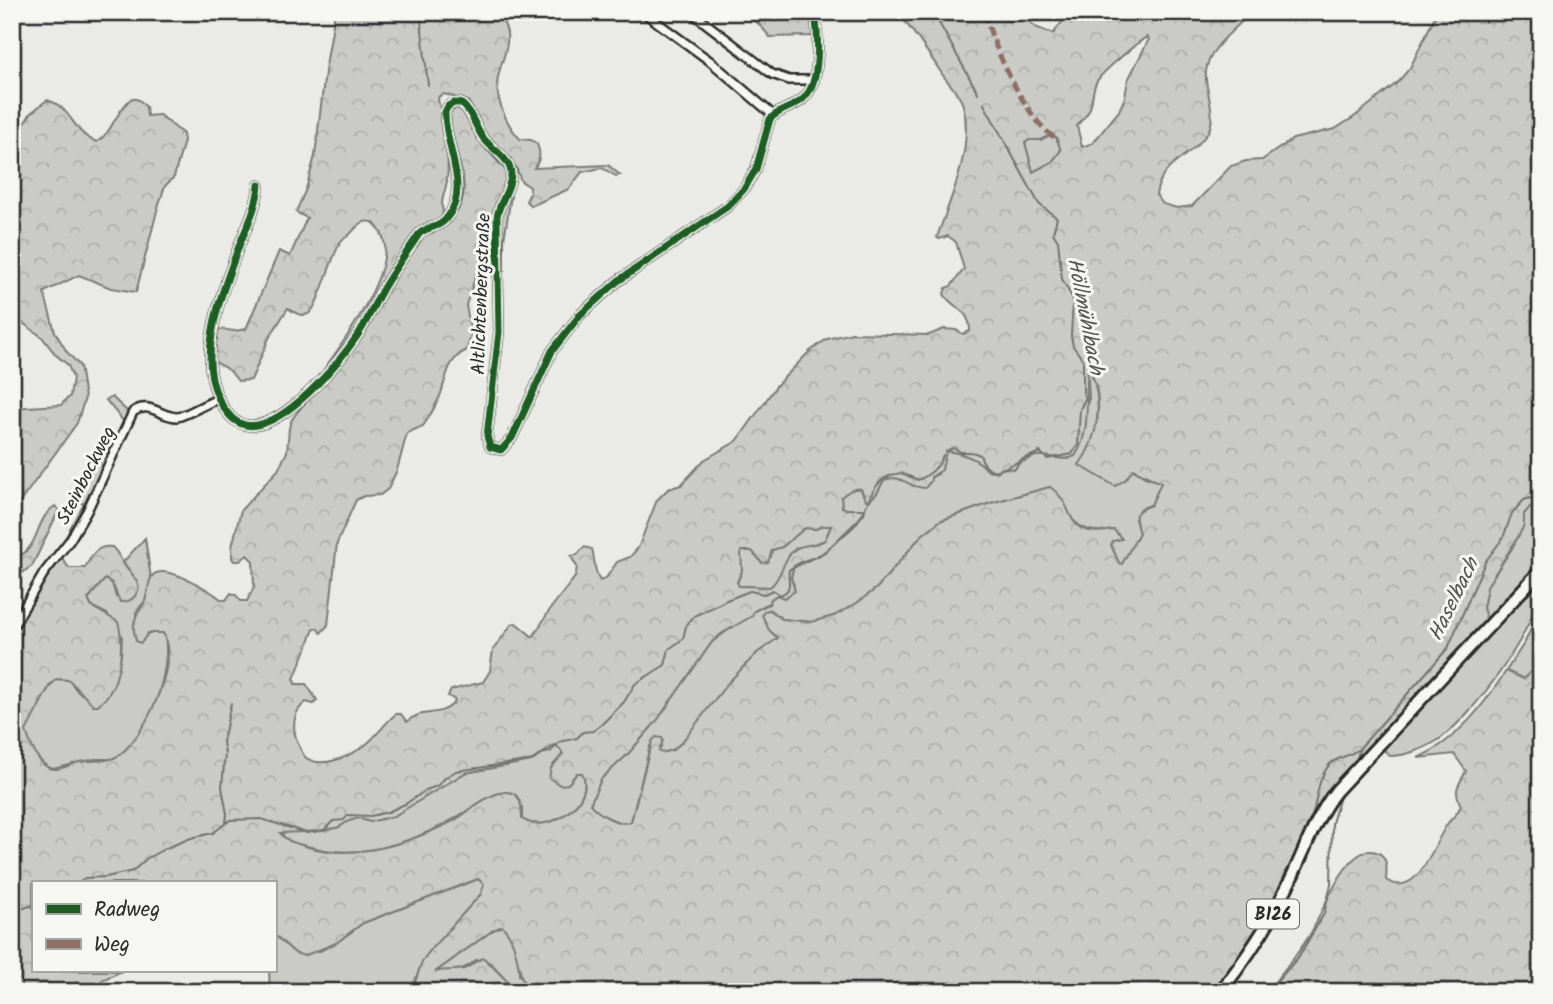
<svg xmlns="http://www.w3.org/2000/svg" width="1553" height="1004" font-family="Kalam,sans-serif">
	<style>
		.grass { fill: #cacac7; stroke: #7a7a79; stroke-width: 2 }
		.forest { fill: url(#forest-crowns); stroke: #7a7a79; stroke-width: 2; fill-rule: evenodd }
		.lines { fill: none; stroke-linecap: round; stroke-linejoin: round }
		.stream { stroke: #727270; stroke-width: 2 }
		.minor-casing { stroke: #2b2b2b; stroke-width: 12 }
		.primary-casing { stroke: #2b2b2b; stroke-width: 16 }
		.minor { stroke: #f6f6f2; stroke-width: 7 }
		.primary { stroke: #f6f6f2; stroke-width: 10 }
		.quiet { stroke: #8d6e63; stroke-width: 5; stroke-dasharray: 10 5; stroke-linecap: butt }
		.cycleway-casing { stroke: #f6f6f2; stroke-width: 11 }
		.cycleway { stroke: #1b5e20; stroke-width: 7 }
		.labels { text-anchor: middle; stroke-width: 6; stroke-linejoin: round; paint-order: stroke }
		.shield { fill: #f6f6f2; stroke: #686867; stroke-width: 2 }
		.shield-label { font-size: 18px; font-weight: bold; fill: #2b2b2b }
		.street-label { font-size: 19px; fill: #2b2b2b; stroke: #f6f6f2 }
		.water-label { font-size: 21px; font-style: italic; fill: #545453; stroke: #f6f6f2 }
	</style>
	<defs>
		<pattern id="forest-crowns" width="20" height="18" patternUnits="userSpaceOnUse" patternTransform="scale(1.75)"><rect width="20" height="18" fill="#cacac7"/><path d="M2 6a3 3 0 1 1 6 0M12 15a3 3 0 1 1 6 0" fill="none" stroke="#aeaeab"/></pattern>
	</defs>
	<rect width="100%" height="100%" fill="#eaeae6"/>
	<filter id="ink" filterUnits="userSpaceOnUse"><feTurbulence type="fractalNoise" baseFrequency=".0143" numOctaves="2"/><feDisplacementMap in="SourceGraphic" scale="14" xChannelSelector="R" yChannelSelector="G"/><feConvolveMatrix kernelMatrix="1 2 1 2 8 2 1 2 1" color-interpolation-filters="sRGB"/></filter>
	<g filter="url(#ink)">
		<path class="grass" d="M1050 135 1056 137 1061 150 1052 162 1033 172 1025 143 1029 140H1040Z
			M1087 366C1102 389 1100 427 1089 452L1126 479 1132 469 1145 477 1162 483 1151 505 1140 509 1135 519 1139 533 1122 565 1119 564 1111 544 1114 530C1075 537 1069 515 1050 487L991 503 940 521 921 536 877 588 857 603 834 616 811 622 782 619 770 610 772 633 778 638 775 642 744 666 682 742 673 750 662 753 659 751 662 743 650 746 631 822C619 826 598 814 590 804L601 779 627 755 656 722 712 642 754 611 769 604 771 599 794 585 791 578 793 568 825 551 852 528 846 509 842 507 841 497C847 492 853 487 861 489L863 495 877 493 884 480C895 475 903 478 913 486L938 474 945 451C958 452 979 458 986 469L1020 463 1038 455 1069 459 1089 398Z
			M1541 504V565C1523 584 1500 599 1487 622L1483 608 1487 586 1511 550 1524 525V514L1529 507Z
			M822 526H831L825 540 791 552 776 583 770 587 739 586 737 583 742 571 740 551H753L755 556 771 557 772 550 782 547 805 528 816 529Z
			M145 538 151 579 145 601 136 612V641L141 643 148 633H163C167 640 166 646 166 654 164 692 146 736 114 759H95L53 769C41 766 25 743 26 730 27 721 50 684 57 679L69 680 78 692 89 698 111 689 121 656 122 636 107 614 91 606 88 599 105 579 112 583 116 597 133 575 123 562Z
			M1541 580C1541 624 1476 712 1441 738 1427 748 1406 756 1390 756L1382 748 1511 607 1528 595Z
			M1541 606V660L1524 679 1506 671 1525 642Z
			M555 745 560 748 563 754 551 768 568 784 577 773 582 772C597 800 548 837 522 819V807L488 797C437 833 371 865 307 846 295 843 287 842 280 832L323 831 339 827 349 820 359 818 370 822 425 796 465 773 531 761Z
			M478 879 484 884 481 894 431 949 422 962 411 992H300L289 985 282 992H270L269 971H275V935L295 953 320 951 336 943 363 923Z
			M503 926C515 939 519 958 519 975L535 989 545 992H518L491 963 476 960C464 972 450 971 434 973L493 930Z"/>
		<path class="forest" d="M335 12H499C501 19 506 26 507 33 509 48 501 62 498 77 494 97 506 124 520 139L531 140 537 144C541 154 540 160 534 168L608 165 620 175 616 176 602 168 582 172 569 189 531 206 526 201 530 193V187L521 181 516 167 482 132 468 101 444 94 439 96 438 100C445 126 450 153 447 180 446 192 436 208 447 216H454C480 183 445 146 450 112L457 108 463 111 484 146 508 173 506 187 511 196 504 240V271L499 237 495 238 494 251 489 261 477 272 466 305 471 334 467 350C446 360 447 378 440 396 435 407 429 417 423 426L407 433 397 470 388 489 380 495 364 496 356 500 337 543 328 625 321 633 317 628 314 629 294 679 295 684H306L317 700 314 704 306 702C287 716 294 740 305 757 320 769 346 758 361 748 375 740 384 723 396 714H401L407 722C422 707 438 719 454 703L455 700 448 696 451 690 483 682 490 671 493 650 512 624 516 623 533 637 551 608 575 577 577 567 571 556 577 555 584 547 592 549C595 559 594 573 600 581L606 578 617 562 630 557 638 548 657 500 668 489 681 485 704 460 737 441 777 385 809 352 827 339 852 333 929 335 944 329 956 330 963 334 970 331C970 308 951 308 944 294L946 288 951 286 964 269 956 242 948 236 939 239 937 237C951 198 974 148 963 105 959 93 949 84 942 74 929 54 917 35 901 17L902 12H1018L1035 27 1053 34 1065 18 1074 12H1251C1235 30 1214 43 1207 66 1201 88 1221 115 1206 135 1189 159 1161 162 1156 195L1163 204 1177 208 1192 206 1231 166 1246 161 1262 160 1293 139 1335 129 1354 117 1398 82 1410 68 1437 12H1541V504L1530 507 1524 514V525L1518 537 1487 586 1483 608 1487 622 1351 768 1302 847 1263 924 1214 992H545C540 990 534 990 529 987 514 978 522 945 502 926L493 930 435 972C446 969 455 971 464 969 472 966 475 960 484 958L518 992H419L414 985 422 962 431 949 481 894 484 884 478 879 363 923 336 943 304 956 295 953 275 935V883H33V971H122L102 980 88 992H12V634L20 615 55 561 62 558 69 568H85C92 555 96 545 112 547 119 553 120 559 125 566 131 576 145 584 135 596 131 601 127 602 120 602L112 583 105 579 88 599 91 606 118 622C125 646 120 690 98 705H93L69 680 57 679 50 685 26 731C29 742 39 768 53 769 62 770 71 764 79 762 91 759 105 763 116 757 143 742 181 661 163 633H148L141 643 136 641C130 619 137 617 145 601 149 593 147 581 153 575 166 563 211 591 222 600H226L231 593 236 595 241 601H247L254 587 253 561 247 555 240 561H234L232 558V547L241 510 278 470 287 452 289 428 292 419 326 376 324 369C345 341 386 282 385 246 384 236 380 229 373 222 361 220 359 225 351 233 349 236 345 237 342 240 331 254 319 309 308 314 300 317 294 312 288 308L269 338 251 380 238 381 230 371 214 361 218 329 235 331 246 329 279 251 290 256 307 218 296 212 306 189 315 156 325 72ZM1147 37 1149 39 1128 80 1125 97 1119 111 1093 143 1082 147 1077 126C1081 120 1088 115 1090 108 1093 99 1092 89 1097 81 1101 73 1139 41 1147 37ZM1050 135 1056 137 1061 150 1052 162 1033 172 1025 143 1029 140H1040ZM1088 367C1106 397 1098 439 1079 465L1115 486 1126 479 1133 469 1161 483 1151 505C1132 511 1134 516 1139 533L1122 564 1119 563 1111 545 1113 541 1122 539 1114 530C1060 540 1079 506 1050 487L991 503 940 521 921 536 877 588 857 603 834 616 811 622 782 619 770 610 764 611 762 615 769 630 778 638 757 653 727 684 682 742 673 750 662 753 659 751 663 740 662 738 656 737 652 741 631 822C619 826 598 814 590 804L601 779 627 755 656 722 712 642 721 634 752 616 754 611 769 603 771 599 777 595 784 598 795 591 791 578 793 568 825 552 864 514 865 509H846L842 507 841 497C847 492 854 487 861 489L866 500 869 501 877 493 884 480C901 473 908 488 925 488L931 481V477L942 470 946 451C960 452 980 459 988 471 1008 471 1020 457 1036 456 1050 454 1062 463 1075 456 1093 429 1084 395 1088 367ZM822 526H831L825 540C815 547 801 543 794 550 782 560 782 578 770 587L739 586 737 582 742 571 741 551H752L762 563 768 562 772 550 782 547 805 528 816 529ZM555 745 560 749 563 754 551 768 549 778 560 785 568 784 577 773H582C597 800 548 837 522 819 522 807 521 791 505 792 485 794 470 812 453 821 409 843 357 861 308 847 297 843 287 843 280 833L323 831 339 827 349 821 359 818 370 822 394 816 465 773 531 761Z
			M740 12H758L772 17 792 12H812L813 36 770 37 759 24Z
			M132 98 139 100 146 107 147 116 160 115 183 134 184 141 174 177 165 186 158 207 136 292 111 288 79 275 44 292 55 332 67 352 80 366 85 398 77 423 12 513V408L61 405 70 396 73 378 68 365 56 355 42 337 12 315V143L31 113 47 100C73 107 72 134 97 142 113 132 116 110 132 98Z
			M112 397 129 413 105 485 78 532 71 535 69 530 83 506V503L75 502 80 481 103 458 124 422 106 400Z
			M55 506 59 510 32 566 16 577 12 586V552L21 555C39 545 36 518 55 506Z
			M1541 660V992H1267C1282 971 1300 953 1312 931 1322 913 1348 842 1376 852 1388 855 1387 870 1386 880 1419 901 1434 841 1448 823 1454 816 1457 815 1461 806 1453 788 1458 787 1466 771L1454 754 1418 758C1458 740 1483 706 1506 671L1524 679Z"/>
		<g class="lines">
			<path class="stream" d="M420 12 428 85
				M933 12 978 93
				M948 450 954 448 960 452C969 452 972 451 980 455L985 466 996 472 1004 468 1015 469 1021 460 1040 452 1047 459 1072 454 1078 445 1080 409 1086 397 1083 393V360L1073 346 1071 336 1073 299 1062 279 1058 241 1053 233 1057 218 1039 204 984 104
				M724 601 750 591 764 594 773 590 780 595C794 590 787 581 789 570 798 562 806 560 818 556 823 554 852 528 856 524 872 503 869 477 901 473L918 480C930 475 939 467 943 455
				M1341 776 1357 759 1359 750
				M226 822 227 814 222 787 225 754 223 742 231 703
				M1311 822C1317 803 1316 780 1330 764 1336 758 1350 756 1359 749L1448 648 1485 562 1503 538 1512 513 1524 500 1541 495
				M79 883 85 878 106 877 133 871 146 859 164 849 191 838 213 833 230 820 261 819 307 833 324 830 333 821 344 820 348 815 371 816 388 812 407 803 426 790 437 786 446 777 456 771 534 760 541 754 550 752 560 742 577 738 583 732 593 731 601 725 624 702 635 684 665 665 669 649 683 639 686 626 694 616 723 602
				M12 912 33 905
				M1213 992 1247 946 1271 906
				M1268 992 1299 956 1324 914 1331 884 1332 823 1341 793"/>
			<g class="minor-casing">
				<path id="minor" d="M643 12 710 61 773 115
					M691 12 772 74 789 80H813
					M259 185C257 207 247 226 239 246 226 282 210 321 210 359 210 380 217 403 232 418 267 451 337 365 355 339 366 325 372 308 381 292 392 272 406 254 419 234 427 226 438 229 446 219 472 188 444 147 445 112L448 106 454 103C459 103 460 102 464 106 473 114 476 130 484 139 493 150 511 159 511 174 511 189 499 202 497 217L499 332 487 436 490 447 501 450 512 438 552 351 580 315 618 281 728 206 744 189 756 169 770 119C779 109 793 108 803 99 822 82 818 35 815 12
					M12 628 44 573 70 540 87 511 133 412C149 400 160 417 177 417 183 417 209 402 218 399
					M414 992V991"/>
			</g>
			<g class="primary-casing">
				<path id="primary" d="M1220 992C1246 959 1269 925 1287 887 1303 856 1314 819 1336 791L1541 570"/>
			</g>
			<use href="#minor" class="minor"/>
			<use href="#primary" class="primary"/>
			<path class="quiet" d="M985 12C990 42 1028 122 1054 137"/>
			<g class="cycleway-casing">
				<path id="cycleway" d="M259 185C257 207 247 226 239 246 226 282 210 321 210 359 210 380 217 403 232 418 267 451 337 365 355 339 366 325 372 308 381 292 392 272 406 254 419 234 427 226 438 229 446 219 472 188 444 147 445 112L448 106 454 103C459 103 460 102 464 106 473 114 476 130 484 139 493 150 511 159 511 174 511 189 499 202 497 217L499 332 487 436 490 447 501 450 512 438 552 351 580 315 618 281 728 206 744 189 756 169 770 119C779 109 793 108 803 99 822 82 818 35 815 12"/>
			</g>
			<use href="#cycleway" class="cycleway"/>
		</g>
	</g>
	<g class="labels">
		<rect class="shield" x="1247" y="899.5" width="52" height="29" rx="5"/>
		<g class="shield-label">
			<text x="1273" y="920">B126</text>
		</g>
		<g class="street-label">
			<text transform="translate(480 294) rotate(-88)" y="7">Altlichtenbergstraße</text>
			<text transform="translate(85 475) rotate(-63)" y="7">Steinbockweg</text>
		</g>
		<g class="water-label">
			<text transform="translate(1086 316) rotate(79)" y="7">Höllmühlbach</text>
			<text transform="translate(1453 599) rotate(-64)" y="7">Haselbach</text>
		</g>
	</g>
	<rect width="1553" height="1004" fill="none" stroke="#f6f6f2" stroke-width="42"/>
	<rect x="21" y="21" width="1511" height="962" fill="none" stroke="#2b2b2b" stroke-width="2.5" filter="url(#ink)"/>
	<rect x="32" y="881" width="245" height="91" fill="#f6f6f2" stroke="#a5a5a2" stroke-width="2"/>
	<rect x="46" y="904" width="35" height="10" fill="#1b5e20" stroke="#a5a5a2" stroke-width="2"/>
	<text x="94" y="916" font-size="21" fill="#2b2b2b">Radweg</text>
	<rect x="46" y="939" width="35" height="10" fill="#8d6e63" stroke="#a5a5a2" stroke-width="2"/>
	<text x="94" y="951" font-size="21" fill="#2b2b2b">Weg</text>
</svg>
